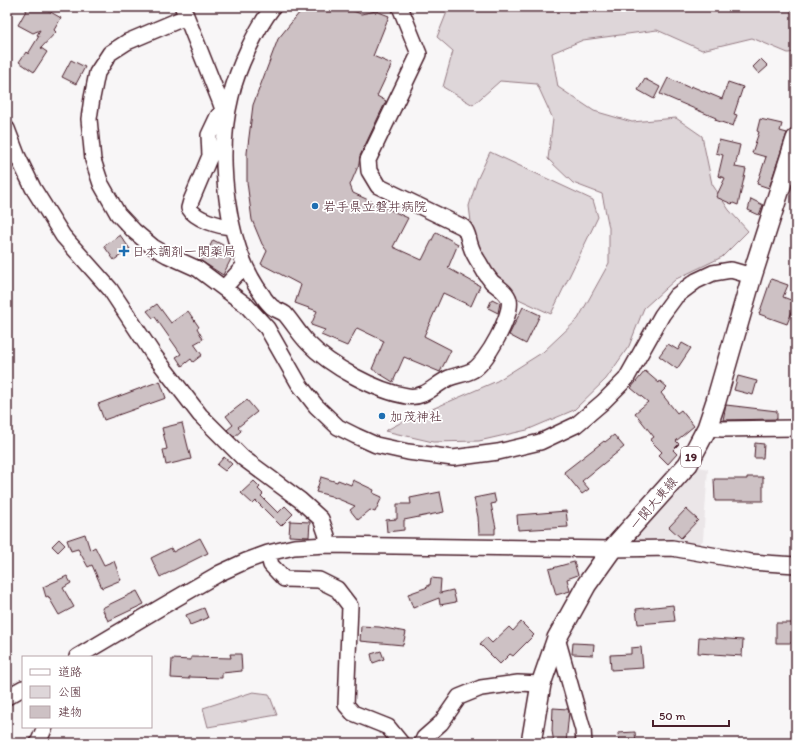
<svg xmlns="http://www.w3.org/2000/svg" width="803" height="750" font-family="Itim,'Klee One',sans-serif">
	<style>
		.built { fill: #ebe6e8 }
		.green { fill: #ded6d9; stroke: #947a82 }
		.building { fill: #cdc1c4; stroke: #4a1f2b }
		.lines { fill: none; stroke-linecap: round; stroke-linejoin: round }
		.minor-casing { stroke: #4a1f2b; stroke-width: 18 }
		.major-casing { stroke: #4a1f2b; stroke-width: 22 }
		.minor { stroke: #fff; stroke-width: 15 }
		.major { stroke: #fff; stroke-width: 19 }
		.poi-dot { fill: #1f6fb2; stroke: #fff; stroke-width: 1.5 }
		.labels { text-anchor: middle; stroke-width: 3.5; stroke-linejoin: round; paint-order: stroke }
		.shield { fill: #fff; stroke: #80626b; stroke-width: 1 }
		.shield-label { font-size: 12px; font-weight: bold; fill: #4a1f2b }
		.poi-label { font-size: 13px; fill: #4a1f2b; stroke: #fff; text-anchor: start }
		.street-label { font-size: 13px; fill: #4a1f2b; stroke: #fff }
	</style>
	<rect width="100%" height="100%" fill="#f8f6f7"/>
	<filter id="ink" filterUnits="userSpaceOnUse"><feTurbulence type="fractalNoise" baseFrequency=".025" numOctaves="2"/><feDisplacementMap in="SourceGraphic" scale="8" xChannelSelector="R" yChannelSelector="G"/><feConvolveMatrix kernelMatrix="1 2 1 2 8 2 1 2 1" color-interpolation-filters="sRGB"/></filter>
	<g filter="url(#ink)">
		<path class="built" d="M695 466 708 469 703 540 698 546 638 542 634 532Z"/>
		<path class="green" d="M449 7H796V52L788 53 752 38 702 50 657 30 583 40 552 53 558 87 594 111 632 122 676 118 702 136 712 184 729 210 748 231 722 257 676 279 644 308 629 346 606 379 574 410 527 430 479 441 433 442 385 431 402 422 497 381 543 352 578 319 609 263V228L602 194 573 183 548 159 553 119 537 84 500 81 473 105 443 87 453 51 437 37Z
			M490 152 593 200 598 217 551 314 512 296 488 268 473 238 469 206 477 180Z
			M253 692 269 694 277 715 208 727 203 708Z"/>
		<path class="building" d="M28 7H42L61 18 54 30 56 32 41 48 47 52 34 72 19 62 26 52 28 54 39 36 37 35 40 30 33 33 18 25Z
			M304 7H343L361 14 376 11 389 16 373 56 392 64 377 96 386 101 360 156 359 164 350 185 353 193 408 218 393 247 422 260 436 232 458 244 448 268 480 286 471 306 443 293 424 336 451 350 440 372 404 357 393 382 372 369 384 341 357 328 347 346 321 335 325 330 311 325 317 311 295 303 301 285 261 264 267 251 262 244 252 220 247 182V153L253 105 278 39Z
			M761 59 768 66 759 74 753 67Z
			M71 60 85 67 76 84 62 77Z
			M668 78 690 88 691 86 722 99 728 82 743 87 734 114 737 115 733 126 715 120 716 118 660 94Z
			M645 79 660 87 654 99 638 90Z
			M760 119 782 124 780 131 787 133 769 188 757 184 766 157 752 153 759 132 757 131Z
			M719 140 740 145 735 167 746 169 738 205 733 203 732 204 716 197 725 178 718 176 723 155 716 153Z
			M751 199 763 205 759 215 748 210Z
			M120 235 130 249 114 260 104 246Z
			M213 240 229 248 232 257 223 275 198 259 201 253 205 256Z
			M771 279 788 285 783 297 796 302 787 324 759 314Z
			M492 299 500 303 498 313 488 308Z
			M157 304 171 323 188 311 199 327 197 328 203 339 194 344 202 355 193 362 191 359 182 366 176 357 181 354 155 317 153 318 147 311Z
			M523 307 540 315 526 344 509 335Z
			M682 343 691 348 677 369 659 356 668 344 678 350Z
			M645 371 659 383 660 381 667 387 661 393 677 413 681 410 694 426 676 441 679 444 673 450 677 454 668 464 659 455 662 452 650 440 654 437 635 413 648 402 631 388Z
			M738 376 757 381 753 395 734 390Z
			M160 381 166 398 104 420 98 404Z
			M247 400 257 412 238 427 241 431 234 437 227 430 233 425 226 416Z
			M726 405 777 411V419L723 420Z
			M182 423 191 459 166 465 163 450 167 449 162 428Z
			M614 435 624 447 582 481 589 489 582 494 564 472 604 441 605 442Z
			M755 443 764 444 763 458H754Z
			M224 457 232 464 225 471 217 465Z
			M321 477 337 482 338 480 351 485 353 480 374 490 373 493 382 497 375 512 370 510 358 520 350 510 355 506 331 496 316 492Z
			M747 477H763V501H715L714 479H747Z
			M254 481 260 487 258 489 263 494 261 496 278 513 285 506 293 514 281 526 256 501 253 504 241 493Z
			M440 492 444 512 404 520V530L387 532 386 520 397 519V504H411L410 498Z
			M494 494 496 503 491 504 496 528H495V534H479L478 517 474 498Z
			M686 509 698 520 681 538 669 527Z
			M566 511 568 527 518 530 517 515Z
			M290 521 310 522 309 537 289 536Z
			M85 534 90 550 95 547 104 565 114 561 121 580 102 588 92 565 88 567 78 549 71 551 67 540Z
			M200 538 208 553 160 577 151 558 171 548 173 552Z
			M59 539 65 545 58 552 52 546Z
			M574 562 578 575 567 579 570 591 556 595 549 569Z
			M67 576 71 583 63 588 74 607 59 615 48 596 46 597 43 587Z
			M431 578 441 579 440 593 453 590 456 602 440 605 439 598 413 608 408 594 428 587V585H430Z
			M137 591 144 604 108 621 102 608Z
			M673 605 675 621 638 624 636 609Z
			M204 608 208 618 190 625 186 615Z
			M521 622 534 635 513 656 510 654 500 664 480 644 486 637 492 643 509 627 513 631Z
			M776 623H796V643H776Z
			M361 626 379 627 406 632 403 645 360 641Z
			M699 637 743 640 742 656 698 653Z
			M573 643 594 644 593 655 572 654Z
			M641 647 643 668 611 670 610 655 631 654V648Z
			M381 651 384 659 373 663 371 654Z
			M230 654H241L242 671 222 673V678L189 677V679L171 678 172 659 191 660V657L231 658Z
			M553 708 568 709 569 712 566 743H554L552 731Z
			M635 732 636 743H619L618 733Z"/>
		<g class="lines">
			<g class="minor-casing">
				<path id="minor" d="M273 7C256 29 237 69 231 96 216 156 225 246 263 296 265 300 269 304 272 307 276 310 281 311 285 314 293 323 299 334 308 343 330 366 376 391 407 396 425 399 434 385 449 378 457 375 466 374 473 370 486 363 513 314 509 300 507 292 498 287 492 282 487 276 483 270 480 264 476 258 472 251 470 244 468 238 468 232 463 227L378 186 369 171 368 160 419 54 400 7
					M183 8 220 101 226 118
					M186 17 127 42 110 53 97 73 92 98 89 119 93 160 101 184 118 214 134 231 153 247 167 255 198 269 246 305 267 328 299 384 316 406 338 427 356 436 376 445 408 452 453 458 498 452 540 442 576 425 603 402 626 379 662 315 676 296 696 281 713 273 731 270 752 276
					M226 119 218 116 209 135 210 156 191 201 189 208C196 220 219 226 232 227
					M7 129 17 155 33 188 63 236 110 289 153 354 200 415 243 458 300 500 321 519 327 536 326 545
					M224 288 244 266
					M707 428 722 429 796 428
					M268 553 271 565 284 579 319 580 337 589 350 606 346 705 353 713 388 727 401 743
					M557 638 583 730 584 743
					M77 657 163 606 220 573 246 561 268 553 294 547 326 545 612 549 672 548 751 562 796 565
					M7 697 23 688
					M38 743 45 727
					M422 743 424 738 441 723 459 697 481 688 518 683 541 684"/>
			</g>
			<g class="major-casing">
				<path id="major" d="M531 743 541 684 557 638 587 584 612 549 688 464 707 428 716 401 752 276 796 139"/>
			</g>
			<use href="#minor" class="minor"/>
			<use href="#major" class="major"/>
		</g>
	</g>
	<g class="poi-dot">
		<circle cx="315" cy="206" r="4"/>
		<path d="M122 245h4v4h4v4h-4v4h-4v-4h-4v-4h4z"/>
		<circle cx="382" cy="416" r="4"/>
	</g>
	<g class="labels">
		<rect class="shield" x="681" y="447" width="20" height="20" rx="3"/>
		<g class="shield-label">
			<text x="691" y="461">19</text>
		</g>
		<g class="poi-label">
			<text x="323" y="211">岩手県立磐井病院</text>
			<text x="132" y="256">日本調剤一関薬局</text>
			<text x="390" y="421">加茂神社</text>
		</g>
		<g class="street-label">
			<text transform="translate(653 503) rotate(-49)" y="5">一関大東線</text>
		</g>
	</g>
	<rect width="803" height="750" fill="none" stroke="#fff" stroke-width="24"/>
	<rect x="12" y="12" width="779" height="726" fill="none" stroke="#4a1f2b" stroke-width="1.5" filter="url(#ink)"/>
	<rect x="22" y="656" width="130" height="72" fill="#ffffff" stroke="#b7a5aa"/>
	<rect x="30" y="669" width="20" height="6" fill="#ffffff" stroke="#b7a5aa"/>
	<text x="58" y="676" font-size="12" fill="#4a1f2b">道路</text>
	<rect x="30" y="686" width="20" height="12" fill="#ded6d9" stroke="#b7a5aa"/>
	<text x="58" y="696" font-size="12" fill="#4a1f2b">公園</text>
	<rect x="30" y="706" width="20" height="12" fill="#cdc1c4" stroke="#b7a5aa"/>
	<text x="58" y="716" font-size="12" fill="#4a1f2b">建物</text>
	<path d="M653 720v6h76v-6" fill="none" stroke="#4a1f2b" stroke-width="2"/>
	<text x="659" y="720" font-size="12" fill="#4a1f2b" stroke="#ffffff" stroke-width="3" paint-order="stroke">50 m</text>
</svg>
